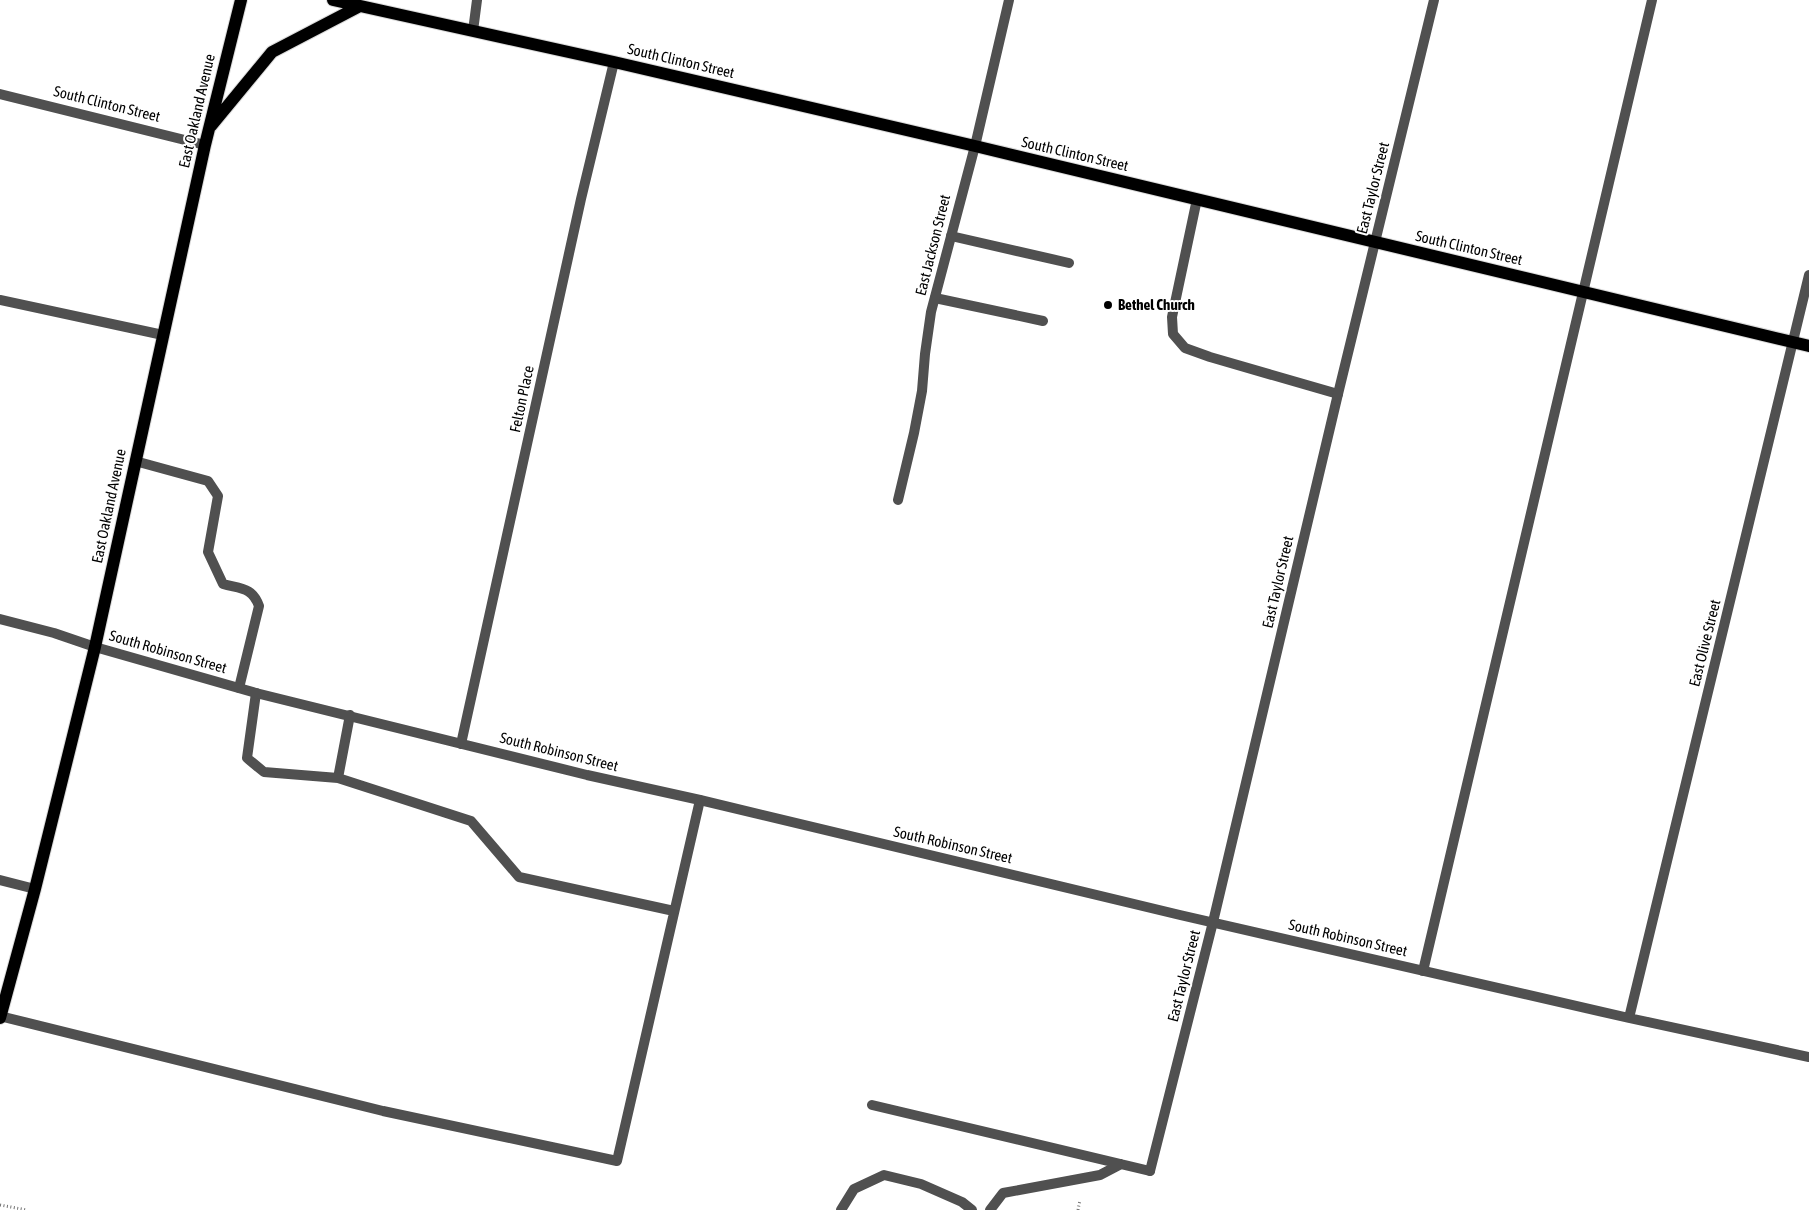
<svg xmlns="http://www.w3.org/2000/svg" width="1809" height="1210" font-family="'Asap Condensed',sans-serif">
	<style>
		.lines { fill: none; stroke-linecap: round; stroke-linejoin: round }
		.primary-casing { stroke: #dbdbdb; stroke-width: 14 }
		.path { stroke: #727272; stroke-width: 3; stroke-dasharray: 1 2.5; stroke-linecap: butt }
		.service { stroke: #505050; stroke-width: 10 }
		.minor { stroke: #505050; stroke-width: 10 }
		.tertiary { stroke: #505050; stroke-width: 10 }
		.primary { stroke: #000; stroke-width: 12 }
		.poi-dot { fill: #000; stroke: #fff; stroke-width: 2 }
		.labels { text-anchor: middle; stroke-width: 4; stroke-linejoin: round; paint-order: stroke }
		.street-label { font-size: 15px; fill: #000; stroke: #fff }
		.poi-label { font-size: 15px; font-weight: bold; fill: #000; stroke: #fff; text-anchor: start }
	</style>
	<rect width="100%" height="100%" fill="#fff"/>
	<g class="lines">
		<g class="primary-casing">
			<path id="primary" d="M333 0 614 62 975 146 1809 346
				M211 126 272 52 360 6
				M0 1018 35 889 95 647 205 145 241 0"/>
		</g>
		<path class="path" d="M0 1205 27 1210
			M1078 1210 1080 1200"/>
		<path class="service" d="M473 31 477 0
			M1197 199 1172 317 1173 334 1185 348 1210 357 1338 394
			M951 236 1069 263
			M935 298 1043 321
			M0 300 163 335
			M135 461 208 481 218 496 208 552 223 584C241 589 252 587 259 606L239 688
			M0 619 54 633 95 647
			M256 693 247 758 264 772 338 778
			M350 715 338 778 471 821 519 877 674 911
			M1423 971 1652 0
			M0 1016 383 1111 617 1161 700 800
			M872 1105 1150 1171
			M841 1210 854 1189 884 1175 921 1184 962 1202 972 1210
			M990 1210 1003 1193 1100 1175 1121 1164"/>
		<path class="minor" d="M0 94 205 145
			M898 500 914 433 922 391 925 354 931 312 975 146 1009 0
			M95 647 256 693 587 775 700 800 1180 915 1629 1018 1809 1057
			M461 744 581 199 614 62
			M1629 1018 1809 275
			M1150 1171 1213 922 1338 394 1434 0"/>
		<path class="tertiary" d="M0 880 35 889"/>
		<use href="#primary" class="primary"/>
	</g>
	<circle class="poi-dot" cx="1108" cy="305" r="5"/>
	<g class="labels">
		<g class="street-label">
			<text transform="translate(681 61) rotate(13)" y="5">South Clinton Street</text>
			<text transform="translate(107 104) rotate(14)" y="5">South Clinton Street</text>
			<text transform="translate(197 111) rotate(-77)" y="5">East Oakland Avenue</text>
			<text transform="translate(1075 154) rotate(13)" y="5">South Clinton Street</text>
			<text transform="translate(1373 188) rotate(-76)" y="5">East Taylor Street</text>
			<text transform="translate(933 245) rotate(-76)" y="5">East Jackson Street</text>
			<text transform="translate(1469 248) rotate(13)" y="5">South Clinton Street</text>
			<text transform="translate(522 399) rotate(-78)" y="5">Felton Place</text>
			<text transform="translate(109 506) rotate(-78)" y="5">East Oakland Avenue</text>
			<text transform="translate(1278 582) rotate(-77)" y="5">East Taylor Street</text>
			<text transform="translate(1705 643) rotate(-76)" y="5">East Olive Street</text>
			<text transform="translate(168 652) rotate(16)" y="5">South Robinson Street</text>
			<text transform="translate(559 752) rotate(14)" y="5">South Robinson Street</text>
			<text transform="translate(953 845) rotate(13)" y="5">South Robinson Street</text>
			<text transform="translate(1348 938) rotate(13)" y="5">South Robinson Street</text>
			<text transform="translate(1184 976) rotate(-76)" y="5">East Taylor Street</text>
		</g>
		<g class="poi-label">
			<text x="1118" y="310">Bethel Church</text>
		</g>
	</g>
</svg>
